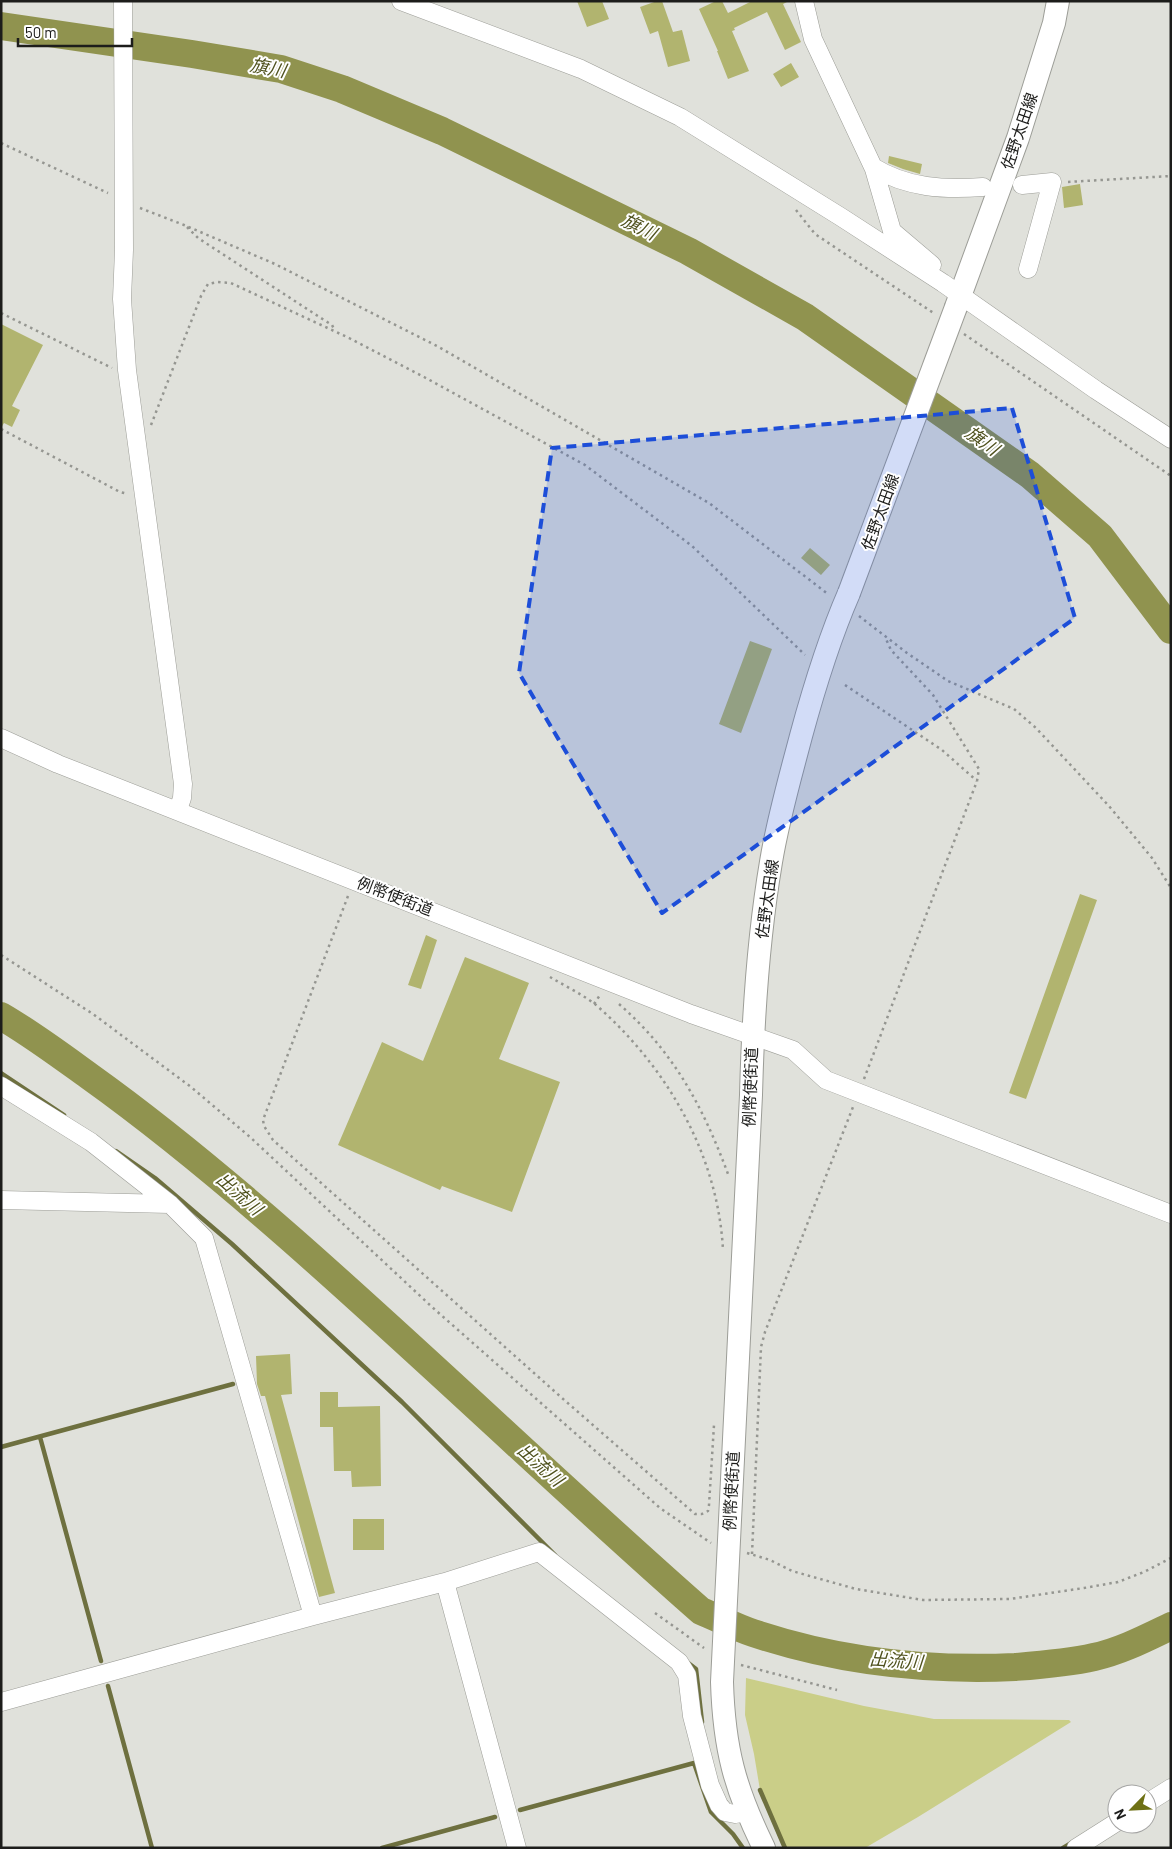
<svg xmlns="http://www.w3.org/2000/svg" width="1172" height="1849" font-family="Barlow,'Noto Sans JP',sans-serif">
	<style>
		.green { fill: #cace88 }
		.lines { fill: none; stroke-linecap: round; stroke-linejoin: round }
		.stream { stroke: #6e703f; stroke-width: 4.5 }
		.river { stroke: #90934f; stroke-width: 28 }
		.building { fill: #b1b46f }
		.minor-casing { stroke: #9c9d97; stroke-width: 19 }
		.major-casing { stroke: #9c9d97; stroke-width: 24 }
		.path { stroke: #959691; stroke-width: 2.5; stroke-dasharray: 2.5 4; stroke-linecap: butt }
		.minor { stroke: #fff; stroke-width: 18 }
		.major { stroke: #fff; stroke-width: 22 }
		.major-bridge-casing { stroke: #9c9d97; stroke-width: 24; stroke-linecap: butt }
		.major-bridge { stroke: #fff; stroke-width: 22 }
		.marked { fill: #1d4ed8; fill-opacity: 0.2; stroke: #1d4ed8; stroke-width: 4; stroke-dasharray: 10 6; stroke-linejoin: round }
		.labels { text-anchor: middle; stroke-width: 4; stroke-linejoin: round; paint-order: stroke }
		.street-label { font-size: 16px; fill: #1d1d1b; stroke: #fff }
		.water-label { font-size: 18px; font-style: italic; fill: #4f511d; stroke: #fff }
	</style>
	<rect width="100%" height="100%" fill="#e0e1db"/>
	<path class="green" d="M746 1678 864 1706 934 1719 1069 1720 1071 1722 918 1817 865 1848H785L760 1790 754 1754 745 1715Z"/>
	<g class="lines">
		<path class="stream" d="M1 1073 64 1115
			M116 1151 155 1178 232 1244 402 1402 555 1555
			M40 1437 101 1661
			M1 1447 233 1384
			M687 1662 696 1669 702 1722
			M108 1686 152 1848
			M760 1790 785 1848
			M520 1810 694 1763 711 1812 733 1834 743 1848
			M382 1848 495 1817
			M1063 1848 1073 1842"/>
		<path class="river" d="M1 26 192 54 281 69 342 89 442 131 688 251 805 317 1030 475 1100 536 1171 630
			M1 1016C32 1034 60 1055 89 1076 159 1126 225 1181 290 1238 429 1360 562 1489 701 1611 718 1618 735 1627 753 1633 837 1661 927 1671 1015 1667 1041 1665 1068 1663 1094 1657 1121 1651 1146 1638 1171 1626"/>
	</g>
	<path class="building" d="M577 1H602L609 19 587 27Z
		M657 1H662L673 32 682 30 690 61 668 67 658 31 650 34 640 7Z
		M716 1H722L728 13 752 1H789L783 4 801 42 785 50 767 12 734 28 735 30 732 31 749 71 728 79 717 51H718L699 9Z
		M791 63 799 77 781 87 773 74Z
		M889 156 922 164 920 174 903 169 888 163Z
		M1080 184 1083 205 1064 208 1062 187Z
		M1 324 43 345 12 406 20 410 12 427 4 423 1 428Z
		M810 548 830 565 821 575 801 558Z
		M750 641 772 649 741 733 719 724Z
		M1080 894 1097 900 1026 1099 1009 1093Z
		M426 935 437 940 421 989 408 985Z
		M465 957 529 983 499 1059 560 1082 512 1212 442 1186 440 1190 338 1145 382 1042 423 1061Z
		M290 1354 292 1394 281 1395 335 1593 319 1597 265 1396H261L257 1384 256 1356Z
		M320 1392H338V1407L380 1406 381 1486 352 1487 351 1471H334L333 1427H320Z
		M353 1519H384V1550H353Z"/>
	<g class="lines">
		<g class="minor-casing">
			<path id="minor" d="M123 1 124 250 122 299 127 370 183 784 182 798 178 810
				M401 1 581 69 680 117 841 217 943 283 1096 390 1171 439
				M804 1 813 39 874 169 892 231 932 265
				M873 167C907 188 944 190 983 187
				M1022 185 1052 182 1028 269
				M1 738 58 764 691 1014 793 1050 826 1080 1171 1214
				M1 1086 91 1142 170 1204 204 1238 313 1616
				M1 1200 170 1204
				M445 1582 517 1848
				M1 1702 313 1616 445 1582 539 1552 679 1662 687 1675 692 1716 710 1785 719 1805 725 1812 735 1814 747 1812
				M1147 1803 1171 1788
				M1076 1848 1117 1822"/>
		</g>
		<g class="major-casing">
			<path id="major" d="M956 307 1018 138 1054 23 1058 1
				M764 1848C735 1789 724 1749 722 1682L751 1095C753 1017 758 939 771 862 778 819 790 778 801 736 814 688 829 639 849 593"/>
		</g>
		<path class="path" d="M1 143 108 193
			M1068 182 1171 176
			M140 208 184 225 275 264 437 346 709 503 828 594
			M796 210 815 234 935 314
			M187 227 198 238 324 320 332 325 335 331
			M1 313 112 368
			M964 334 1171 476
			M151 425 201 296 208 284 218 282 231 283 349 338 424 377 585 465 692 546 805 655
			M1 429 120 492 128 494
			M859 616 907 653 948 681 1014 709 1036 728 1109 806 1152 858 1171 888
			M845 685 942 750 977 781
			M348 896 263 1120 264 1126 273 1140 562 1398 695 1514H702L708 1511 709 1505 714 1425
			M1 955 93 1014 191 1087 250 1137 432 1307 660 1508 711 1543
			M550 977C565 986 582 994 596 1005 667 1067 718 1155 723 1250
			M594 1004 600 995
			M619 1004C674 1052 703 1107 728 1174
			M864 1079 977 781 979 769 933 695 891 650 886 639
			M747 1553 770 1560 792 1571 856 1589 923 1600 1010 1599 1084 1588 1118 1582 1144 1572 1171 1558
			M752 1554 761 1347 765 1332 853 1107
			M655 1613 704 1648
			M741 1665 837 1690"/>
		<use href="#minor" class="minor"/>
		<use href="#major" class="major"/>
		<g class="major-bridge-casing">
			<path id="major-bridge" d="M849 593 956 307"/>
		</g>
		<use href="#major-bridge" class="major-bridge"/>
	</g>
	<path class="marked" d="M1012 408 1075 618 662 913 519 673 552 448Z"/>
	<g class="labels">
		<g class="street-label">
			<text transform="translate(1019 131) rotate(-71)" y="6">佐野太田線</text>
			<text transform="translate(880 512) rotate(-70)" y="6">佐野太田線</text>
			<text transform="translate(395 896) rotate(21)" y="6">例幣使街道</text>
			<text transform="translate(767 899) rotate(-82)" y="6">佐野太田線</text>
			<text transform="translate(750 1087) rotate(-88)" y="6">例幣使街道</text>
			<text transform="translate(731 1491) rotate(-87)" y="6">例幣使街道</text>
		</g>
		<g class="water-label">
			<text transform="translate(268 68) rotate(11)" y="6">旗川</text>
			<text transform="translate(639 227) rotate(26)" y="6">旗川</text>
			<text transform="translate(982 441) rotate(35)" y="6">旗川</text>
			<text transform="translate(239 1194) rotate(41)" y="6">出流川</text>
			<text transform="translate(540 1465) rotate(42)" y="6">出流川</text>
			<text transform="translate(896 1661) rotate(4)" y="6">出流川</text>
		</g>
	</g>
	<rect width="1172" height="1849" fill="none" stroke="#1d1d1b" stroke-width="5"/>
	<g transform="translate(1132 1809) rotate(246)"><circle r="24" fill="#ffffff" stroke="#a5a5a4"/>
	<path d="M0-4L9 19L0 12L-9 19Z" fill="#6e7014"/>
	<text y="-8" font-size="14" font-weight="bold" text-anchor="middle" fill="#1d1d1b">N</text>
	</g>
	<path d="M18 38v8h114v-8" fill="none" stroke="#1d1d1b" stroke-width="2.5"/>
	<text x="25" y="38" font-size="15" fill="#1d1d1b" stroke="#ffffff" stroke-width="4" paint-order="stroke">50 m</text>
</svg>
